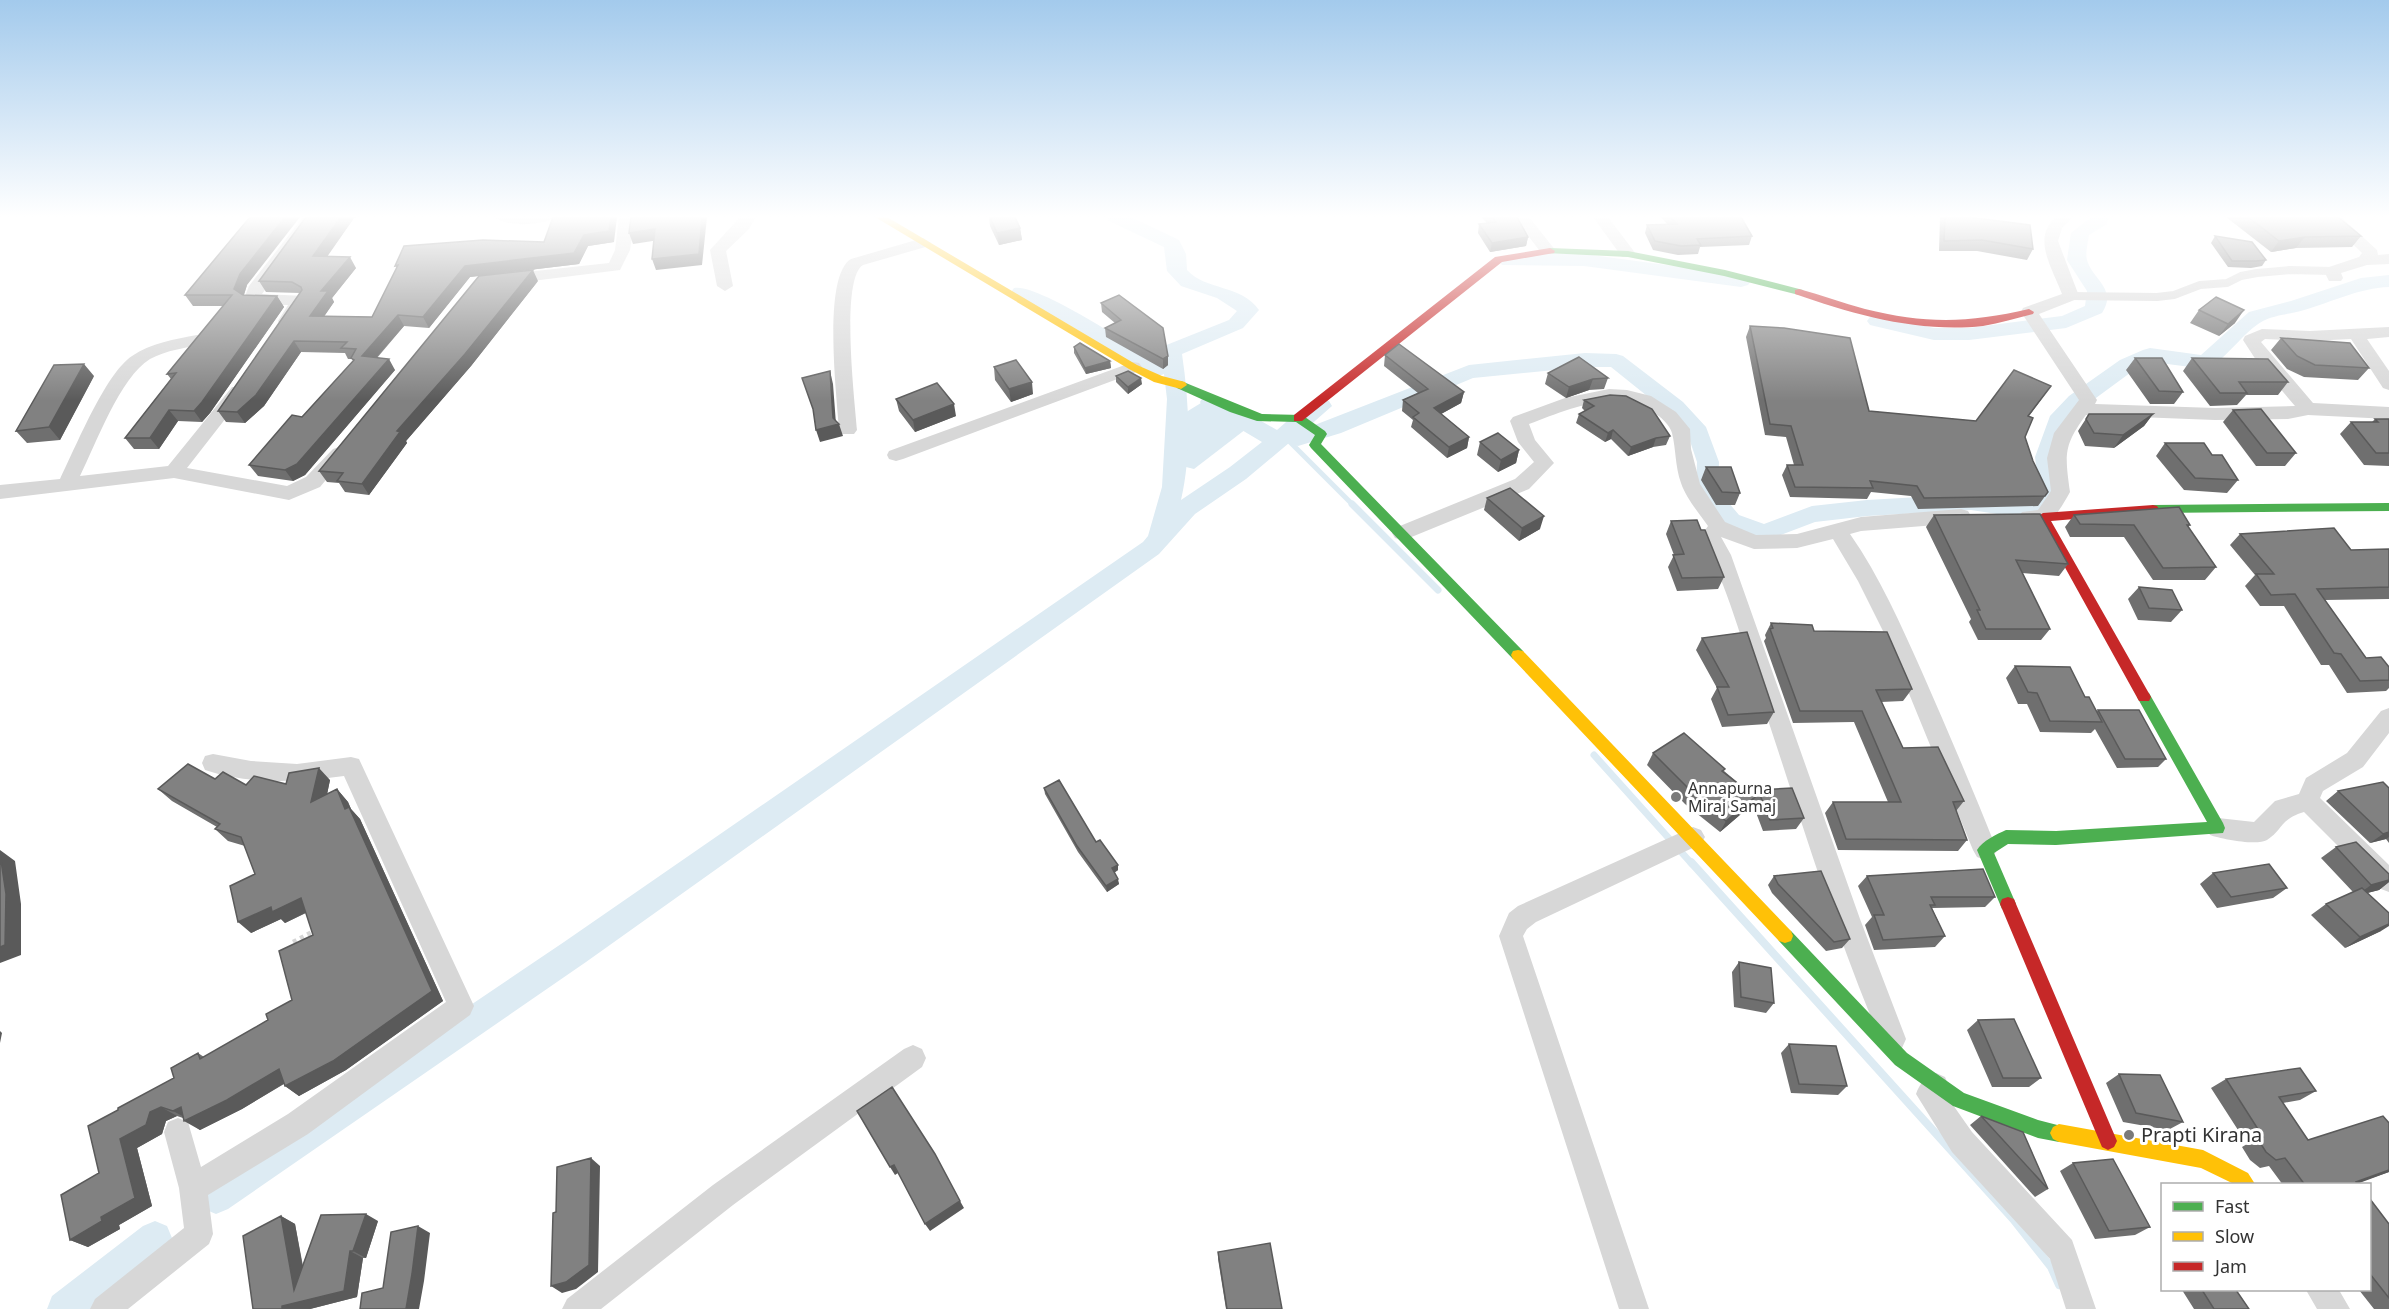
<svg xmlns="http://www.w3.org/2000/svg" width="2389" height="1309" font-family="'Noto Sans',sans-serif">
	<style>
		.water { fill: #ddebf3 }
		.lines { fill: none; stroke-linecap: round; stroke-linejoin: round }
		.stream-far2 { stroke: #ddebf3; stroke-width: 5 }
		.stream-far1 { stroke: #ddebf3; stroke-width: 7 }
		.stream { stroke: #ddebf3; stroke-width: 8 }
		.canal { fill: #ddebf3; fill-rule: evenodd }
		.path { stroke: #d6d6d6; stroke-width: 4.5; stroke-dasharray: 4 4; stroke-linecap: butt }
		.lane { stroke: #d7d7d7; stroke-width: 8 }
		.street { fill: #d7d7d7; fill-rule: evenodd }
		.fast { fill: #4caf50; fill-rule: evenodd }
		.slow { fill: #ffc107; fill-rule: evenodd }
		.jam { fill: #c62828; fill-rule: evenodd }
		.wall { fill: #6f6f6f }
		.shaded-wall { fill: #5a5a5a }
		.building { fill: #818181; stroke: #5a5a5a; stroke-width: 1.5 }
		.poi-dot { fill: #7a7a7a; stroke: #fff; stroke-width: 2 }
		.labels { text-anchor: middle; stroke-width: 6; stroke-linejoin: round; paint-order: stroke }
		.poi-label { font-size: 16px; fill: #333; stroke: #fff; text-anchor: start }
		.near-poi-label { font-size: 20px; fill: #333; stroke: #fff; text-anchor: start }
	</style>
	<rect width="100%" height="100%" fill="#fff"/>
	<path class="water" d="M1201 403 1246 429 1194 469 1182 466 1183 414Z"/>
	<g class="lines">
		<path class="stream-far2" d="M1283 435 1353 505"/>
		<path class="stream-far1" d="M1352 504 1438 590
			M1594 755 1692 864"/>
		<path class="stream" d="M1691 862 2013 1219 2051 1267 2059 1285"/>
		<path class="canal" d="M1107 217H1131L1179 240 1186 254 1187 270C1206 291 1241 284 1259 310L1243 328 1182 354C1189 402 1192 452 1181 500L1230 467 1262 442 1203 407 1200 402 1203 397 1211 395 1219 397 1277 430C1291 419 1310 396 1329 401L1332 406 1307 428 1469 365 1585 353 1616 354 1623 356 1683 402 1706 427 1719 462 1718 490 1739 515 1764 524 1812 506 1867 500 1971 494 2033 501 2039 489 2035 457 2050 416 2069 396 2120 360 2143 350 2150 348 2201 355 2249 312 2291 301 2361 278 2389 275V287C2359 288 2332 302 2304 310 2291 314 2274 315 2263 321 2245 330 2222 364 2206 369L2152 362 2134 370 2085 406 2071 419 2057 457 2061 489 2048 515 2017 517 1971 510 1867 516 1815 522 1765 541 1723 527 1696 491 1697 462 1688 435 1667 412 1611 367H1585L1473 378 1341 433 1298 446 1289 443 1246 479 1195 514 1159 554 586 962 228 1209 216 1214 204 1209 199 1197 204 1185 564 942 1143 542 1148 536 1162 487 1167 399 1164 374 1156 377 1149 375 1066 323 1014 296 1011 292 1014 288C1037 282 1138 350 1163 365L1161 351 1164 346 1229 320 1237 311 1217 298 1181 286 1167 271 1164 247 1109 221Z
			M2091 217H2109L2107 224 2089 235C2088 242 2085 254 2087 260 2092 279 2118 289 2102 313L2066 328 1969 340H1934L1870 325 1867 321 1870 317 1877 315 1934 328H1969L2062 316 2085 306 2087 291 2067 260 2071 233Z
			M1531 252 1584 254 1741 275 1748 277 1751 281 1748 285 1741 287 1584 266 1502 265 1499 261 1502 257Z
			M155 1221 167 1226 172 1238 167 1250 94 1309H47L52 1296 143 1226Z"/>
		<path class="path" d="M293 942 314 931"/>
		<path class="lane" d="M2071 296 2157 297 2174 295 2200 285 2227 283 2241 276 2257 273 2290 270 2332 271"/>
		<path class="street" d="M303 217H318L262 294 305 296 307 300 292 325H280L278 321 288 305 252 304 244 299 249 286Z
			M495 217H554C545 226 504 227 495 217Z
			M619 217H635L630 250 620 270 507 284 499 279 507 274 609 263 615 250Z
			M740 217H756L749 229 726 251 733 286 725 291 717 286 710 250Z
			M1514 217H1529L1556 251 1554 254H1542Z
			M1593 217H1608L1636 254 1634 257H1622Z
			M2056 217H2073L2062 228 2058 241 2079 296 2077 299 2039 314 2097 400 2095 404 2215 408 2295 406 2256 360 2243 340 2245 336 2262 329 2310 331 2389 327V337L2367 339 2389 371V390L2383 388 2351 339 2310 341 2265 339 2261 342 2313 403 2389 407V419L2308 415 2288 419 2215 420 2086 415C2063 446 2065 455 2070 492 2058 513 2050 530 2022 522L2019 517 2022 512 2038 510 2051 491 2047 458 2054 433 2079 400 2021 312 2023 308 2062 294C2053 269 2031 238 2056 217Z
			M2325 217H2341L2377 250 2378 255 2389 254V264L2367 265 2341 273 2343 278 2341 281H2329L2324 271 2326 268 2359 257 2362 253Z
			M923 238 931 243 929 246 863 265C840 279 855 403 857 430L854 434H842L839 430C837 397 822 276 851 259Z
			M197 335 203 336 205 340 203 344C185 348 167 350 150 359 120 377 96 444 80 476L168 466 232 387H244L247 391 187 468 287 486 306 477 333 449 339 447 345 449 348 453 345 457 320 487 289 500 174 478 0 499V485L60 479C76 447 105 374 132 356 151 343 175 339 197 335Z
			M1133 362 1139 363 1142 367 1139 371 903 459 896 461 889 459 887 455 889 451Z
			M1609 389 1627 390 1651 396 1676 412 1690 429 1691 449 1700 484 1725 522 1756 535 1797 534 1861 517 1961 509 1968 511 1971 516 1968 521 1961 523 1861 531 1850 534C1880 577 1901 625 1922 672 1948 731 1973 790 1997 850L1993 857 1985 860 1977 857 1973 850 1885 635 1858 581 1833 539 1797 548 1754 549 1721 537 1731 555 1860 919 1906 1039 1902 1048 1893 1052 1884 1048C1835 935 1800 815 1761 699 1743 645 1728 587 1701 536L1708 526C1699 513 1686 498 1681 483 1675 466 1676 449 1672 433 1670 425 1660 416 1654 413 1614 388 1569 409 1529 424L1535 440 1554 463 1529 489 1409 538 1402 540 1395 538 1392 533 1395 528 1515 479 1534 462 1518 442 1510 421 1513 417 1565 398Z
			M2389 708V733L2363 767 2323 791 2320 798 2389 865V892L2381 889 2304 812C2280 819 2283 830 2267 840 2257 846 2221 839 2210 835L2206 828 2210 821 2218 818 2254 822 2275 801 2299 794 2306 778 2347 753 2381 711Z
			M213 754 251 761 297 764 351 757 359 759 474 1006 470 1015 308 1134 208 1195 213 1234 209 1244 128 1309H90L95 1299 184 1228 179 1188 164 1132 168 1122 178 1118 188 1122 201 1167 288 1114 446 1002 344 776C298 782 250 785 205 770L202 763 205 756Z
			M1693 827 1701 830 1705 837 1701 844 1536 922 1527 929 1523 936 1649 1309H1619L1499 936 1509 913 1518 906Z
			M913 1045 922 1049 926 1058 922 1067 733 1205 601 1309H562L567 1299 713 1185 904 1049Z
			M1936 1073 1945 1077 1949 1086 1946 1095 1972 1132 2072 1240 2096 1309H2066L2050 1259 1952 1152 1916 1094C1920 1083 1925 1077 1936 1073Z
			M2306 1290H2339L2350 1309H2317Z"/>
		<path class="fast" d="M1550 248 1628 251 1725 270 1803 290 1804 292 1799 295 1724 276 1628 257 1546 253 1545 251Z
			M1181 381 1262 414 1302 415 1325 431 1327 434 1321 444 1523 651 1525 655 1523 659H1513L1311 448 1309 445 1315 435 1296 422 1257 421 1230 412 1177 388 1175 385Z
			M2389 503V511L2153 513 2147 509 2153 505Z
			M2144 691 2149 693 2223 823 2225 828 2223 833 2056 845 2008 844 1994 853 2016 904 2014 909 2008 911 2002 909 1977 850C1982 841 1997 834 2006 830L2056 831 2207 822 2137 697 2139 693Z
			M1785 929 1791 931 1907 1053 1964 1093 2038 1120 2065 1127 2068 1133 2065 1139 2059 1142 2038 1138 1953 1106 1895 1065 1779 941 1777 936 1779 931Z"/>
		<path class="slow" d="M875 217H887L1137 365 1162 376 1185 382 1187 385 1181 389 1154 382 1129 369Z
			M1518 650 1523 651 1791 931 1793 936 1791 941 1785 943 1779 941 1513 659 1511 655 1513 651Z
			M2059 1124 2203 1150 2248 1173 2255 1184H2234L2201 1168 2059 1142 2053 1139 2050 1133 2053 1127Z"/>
		<path class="jam" d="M1550 248 1555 251 1554 253 1502 262 1302 421H1294V415L1495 257Z
			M1799 289C1821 295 1843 303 1865 309 1925 324 1969 323 2029 309L2034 312 2033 314C2016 318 2000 323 1983 326 1919 333 1855 315 1795 294V290Z
			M2153 505 2157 506 2159 509 2157 512 2051 521 2151 697 2149 701H2139L2037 517 2043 513Z
			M2008 897 2014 899 2016 904 2117 1141 2114 1147 2108 1150 2102 1147 2000 904 2002 899Z"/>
	</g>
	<path class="wall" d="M306 217H358L354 218 327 256 356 268 332 298 334 302 324 316 372 317 397 268 395 266 544 242H614L588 246 579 264 470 277 429 328 404 326 377 358 395 370 305 475 293 481 258 476 249 465 311 408 353 361 352 359H348L345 353 301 352 264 406 245 423 226 422 218 411 300 293 266 292 259 281Z
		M989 217H1015L1020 228 1022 240 999 245 990 226Z
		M1481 217H1517L1528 237 1526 246 1490 252 1478 233 1479 224 1487 223Z
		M1661 217H1741L1752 236 1749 245 1700 247 1698 254 1678 255 1653 250 1645 233 1647 225 1667 224Z
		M1940 217H1968L2033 249 2027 260 1977 251H1939Z
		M2226 217H2338L2361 236 2352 247 2296 248 2271 252Z
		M2215 236 2266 260 2262 266 2251 268 2228 267 2211 243Z
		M538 281 471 366 406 441 407 443 369 495 345 492 339 483 327 482 319 471Z
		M247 285 244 295 277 296 284 307 210 413 202 422 178 421 159 449H134L125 438 171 379 167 374 223 306H193L185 295Z
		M1101 303 1168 356V365L1163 369 1106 337 1105 328 1115 323 1102 312Z
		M2199 310 2235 323 2219 336 2190 323Z
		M1750 326 1869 411 1976 421 2051 386 2029 416 2025 437 2033 461 2048 492 2038 506 1918 509 1911 496 1871 492 1867 499 1790 497 1782 475 1787 465H1794L1786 437 1765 435 1746 337Z
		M2281 338 2369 368 2358 380 2304 377 2287 369 2271 350Z
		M1074 347 1110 361 1111 368 1086 374 1074 353Z
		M1385 355 1464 392 1461 403 1441 414 1469 437 1467 448 1447 458 1411 427 1413 420 1402 411 1403 400 1418 393 1384 366Z
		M2135 358 2183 392 2174 404H2150L2126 370Z
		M2192 358 2288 382 2278 395H2246L2237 405 2210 406 2183 371Z
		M994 367 1033 394 1011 402 995 380Z
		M1548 373 1608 378 1604 389 1589 390 1566 398 1545 384Z
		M94 376 60 440 27 443 16 431Z
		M1116 376 1142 384 1128 394 1116 382Z
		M896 399 956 416 915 432 899 411Z
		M1584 400 1670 436 1666 445 1653 447 1628 456 1611 439 1605 442 1576 423 1579 414 1585 411 1582 408Z
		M2233 410 2296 453 2285 466H2256L2223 422Z
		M2089 414H2153L2144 426 2114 448 2085 446 2078 431Z
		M2375 419H2389V466L2364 465 2340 434 2351 422H2372Z
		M1480 442 1519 450 1516 463 1498 472 1477 455Z
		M2165 443 2238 480 2227 493 2184 490 2156 456Z
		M1706 467 1740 493 1735 505H1716L1701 480Z
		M1487 498 1540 529 1519 541 1484 510Z
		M1934 515 2068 564 2059 576 2022 573 2050 629 2041 640H1978L1969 622 1971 619 1926 527Z
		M2074 515 2190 525 2188 527 2216 567 2205 580H2153L2124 537H2070L2065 527Z
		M1671 521 1701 530 1724 577 1718 589 1677 591 1668 567 1674 555 1666 534Z
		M2240 534 2351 550 2389 549V599L2325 600 2366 658 2389 667V688L2386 691 2347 693 2329 665H2321L2284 606H2260L2245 586 2255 575 2230 545Z
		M2139 587 2182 610 2171 622 2138 620 2128 599Z
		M1771 623 1814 631 1912 689 1903 701 1881 702 1903 748 1964 801 1956 811 1967 840 1958 851 1838 850 1825 813 1833 802H1888L1854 722 1793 723 1764 641 1766 638 1765 635Z
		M1702 638 1774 712 1767 724 1722 727 1711 699 1717 688 1696 650Z
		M2015 666 2085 697 2097 711 2098 710 2166 759 2158 767 2117 768 2095 729 2091 733 2040 732 2027 704H2018L2006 678Z
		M1653 753 1725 769 1724 771 1754 796 1758 790 1804 818 1796 829 1763 831 1752 802 1748 808 1720 832 1685 804 1647 765Z
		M215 779 246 785 286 784 330 780 327 794 337 789 348 802 351 809 360 819 443 1001 346 1070 299 1096 285 1086 284 1084 242 1109 200 1130 183 1118 177 1116 166 1121 162 1134 137 1148 152 1206 119 1225 120 1229 88 1247 70 1240 99 1173 118 1110 174 1078 198 1053 204 1057 268 1020 292 1000 313 935 306 913 285 923 281 919 251 933 255 874 245 846 228 841 215 829 217 827 172 801 158 789Z
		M1044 788 1096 842 1118 870 1114 873 1119 884 1107 892 1078 852 1045 794Z
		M2389 788V843L2386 839 2370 843 2326 801 2338 791Z
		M2336 847 2389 874V882L2379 890 2367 893 2381 931 2345 948 2311 915 2326 904 2353 892 2321 858Z
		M2213 873 2287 888 2273 898 2217 908 2200 884Z
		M1774 876 1850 939 1842 948 1826 951 1772 893 1768 885Z
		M1867 876 1995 897 1985 907 1933 908H1932L1945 936 1935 947 1874 950 1865 925 1872 917 1858 886Z
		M1739 962 1774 1003 1766 1013 1734 1007 1732 972Z
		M1978 1020 2041 1078 2029 1087H1992L1967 1030Z
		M1789 1044 1847 1086 1838 1095 1791 1093 1781 1053Z
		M2119 1074 2183 1122 2168 1130 2123 1122 2106 1083Z
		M2226 1079 2316 1091 2300 1100 2283 1103 2308 1140 2389 1123V1172L2357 1183 2358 1185H2283L2269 1166 2260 1168 2250 1160 2242 1147 2247 1144 2211 1088Z
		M1981 1116 2048 1189 2035 1197 1970 1125Z
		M2073 1163 2150 1227 2135 1235 2095 1239 2060 1171Z
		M2370 1199 2389 1224V1309H2374L2359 1290H2370Z
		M281 1216 295 1224 303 1266 378 1221 366 1258H363L357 1297 310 1309H253Z
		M1218 1252 1282 1309H1226L1218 1259Z
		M2182 1290H2236L2249 1309H2194Z"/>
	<path class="shaded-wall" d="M285 217H300L247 285 242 300 234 289 240 274Z
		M341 217 354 218 320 267 313 256Z
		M611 217H617L614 242 588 246 579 264 470 277 429 328 423 317 465 266 584 235Z
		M702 217H707L702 265 656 270 652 259Z
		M1020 228 1022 240 999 245 997 233Z
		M655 229 659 240 633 244 629 233Z
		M1528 237 1526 246 1490 252 1492 243Z
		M2305 237 2296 248 2271 252 2279 241Z
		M350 257 356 268 332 298 334 302 317 327 310 316 321 291Z
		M533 270 538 281 471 366 406 441 407 443 369 495 362 484 397 431Z
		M277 296 284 307 210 413 202 422 194 411Z
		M2244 310 2235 323 2219 336 2228 324Z
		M398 315 404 326 368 367 362 356Z
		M294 341 301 352 264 406 245 423 237 412Z
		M1168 356V365L1163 369V359Z
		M389 359 395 370 305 475 293 481 285 470Z
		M1110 361 1111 368 1086 374 1085 368Z
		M84 364 94 376 60 440 49 427Z
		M830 371 833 384 836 424H839L843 436 820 442 816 430 833 418Z
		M1141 378 1142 384 1128 394V387Z
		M1593 379 1589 390 1566 398 1569 387Z
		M1032 382 1033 394 1011 402 1009 389Z
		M1464 392 1461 403 1432 419 1434 408Z
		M954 404 956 416 915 432 913 420Z
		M169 410 178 421 159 449 150 438Z
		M2153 414 2144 426 2114 448 2123 435Z
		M1613 430 1611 439 1605 442 1608 433Z
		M1469 437 1467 448 1447 458 1449 447Z
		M1656 438 1653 447 1628 456 1631 447Z
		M1519 450 1516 463 1498 472 1501 460Z
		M1544 516 1540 529 1519 541 1522 528Z
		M319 768 330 780 323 814 311 802Z
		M337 789 348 802 351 809 360 819 443 1001 346 1070 299 1096 285 1086 345 809Z
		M1755 797 1748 808 1720 832 1726 821Z
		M2389 832V837L2386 839 2370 843 2383 834Z
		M0 850 15 861 21 904V955L0 963Z
		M1118 865V870L1112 874V868Z
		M1118 879 1119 884 1107 892 1106 886Z
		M2389 880V882L2379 890 2356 896 2371 885Z
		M301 898 313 909 285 923 281 919 251 933 238 922 271 907Z
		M2389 924V926L2381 931 2345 948 2360 937Z
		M0 1031 2 1033 0 1043Z
		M279 1069 293 1078 242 1109 200 1130 184 1121 188 1119 173 1111 181 1107Z
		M161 1107 177 1116 166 1121 162 1134 137 1148 152 1206 119 1225 120 1229 88 1247 70 1240 101 1217 120 1139 150 1112Z
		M591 1158 600 1166 598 1272 576 1289 562 1293 551 1286Z
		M894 1165 898 1173 895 1175 890 1167Z
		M2389 1170V1172L2354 1185 2356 1182Z
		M960 1201 964 1208 930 1231 925 1224Z
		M366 1214 378 1221 366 1258 353 1251Z
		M281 1216 295 1224 308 1297 294 1290Z
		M418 1226 430 1233 424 1281 419 1309H406Z
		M350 1251 363 1258 357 1297 310 1309H282V1306Z"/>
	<path class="building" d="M250 217H285L240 274 234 289 243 295 277 296 202 402 194 411 169 410 150 438H125L176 373 167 374 232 295H185Z
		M306 217H341L313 256 350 257 321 291H328L310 316 372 317 398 265 395 266 404 246 483 240 544 242 553 217H611L609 231 584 235 574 253 465 266 423 317 398 315 362 356 389 359 297 464 285 470 249 465 292 415 302 417 354 360 351 358 356 349 341 348 347 342 294 341 256 395 237 412 218 411 302 290 301 287 292 282 259 281Z
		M631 217H702L699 254 652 259 655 229 629 233Z
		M990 217H1015L1020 228 997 233Z
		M1492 217H1517L1528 237 1492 243 1479 224 1496 222Z
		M1671 217H1741L1752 236 1697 239 1701 245 1681 246 1655 241 1647 225 1677 224Z
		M1945 217H1968L2030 225 2033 249 1982 240 1944 241Z
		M2248 217H2338L2361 236 2305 237 2279 241Z
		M2215 236 2252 242 2266 260 2256 261H2232Z
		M533 270 465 354 397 431 400 432 362 484 337 481 343 473 319 471 479 276Z
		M1119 295 1163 328 1168 356 1163 359 1105 328 1121 320 1101 303Z
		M2216 297 2244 310 2228 324 2199 310Z
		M1750 326 1784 328 1850 338 1869 411 1976 421 2014 370 2051 386 2028 416 2033 418 2025 437 2033 461 2048 492 2045 496 1924 498 1917 486 1870 481 1873 488 1795 487 1787 465H1803L1791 426 1770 424Z
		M2281 338 2350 343 2369 368 2315 365 2297 356Z
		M1080 343 1110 361 1085 368 1074 347Z
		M1399 344 1464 392 1434 408 1469 437 1449 447 1413 417 1419 413 1403 400 1428 389 1385 355Z
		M1579 357 1608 378 1593 379 1569 387 1548 373Z
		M2135 358H2162L2183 392 2159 391Z
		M2192 358 2268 359 2288 382H2239L2247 393H2220Z
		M1016 360 1032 382 1009 389 994 367Z
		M84 364 49 427 16 431 54 365Z
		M830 371 833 418 839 424 816 430 813 409 802 378Z
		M1128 371 1141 378 1128 387 1116 376Z
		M937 383 954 404 913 420 896 399Z
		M1610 395 1626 396 1652 409 1670 436 1656 438 1631 447 1613 430 1608 433 1579 414 1594 406 1584 400Z
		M2261 409 2296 453H2267L2233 410Z
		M2089 414H2153L2123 435 2094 433 2086 419Z
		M2375 419H2389V453H2376L2351 422H2378Z
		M1498 433 1519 450 1501 460 1480 442Z
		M2165 443H2204L2212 455H2222L2238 480 2195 478Z
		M1706 467H1731L1740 493 1722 492Z
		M1510 488 1544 516 1522 528 1487 498Z
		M2179 507 2190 525H2187L2216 567 2163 568 2134 525 2080 524 2074 515Z
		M2040 514 2068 564 2016 560 2050 629H1986L1977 610H1980L1934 515Z
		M1697 520 1701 530H1705L1724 577 1682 578 1673 555 1684 554 1671 521Z
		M2334 528 2351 550 2389 549V587L2317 589 2366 658 2381 657 2389 667V680L2360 681 2341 654 2334 653 2295 594 2271 595 2256 574H2274L2240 534Z
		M2139 587 2172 590 2182 610 2149 608Z
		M1771 623 1812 625 1814 631 1887 632 1912 689 1876 690 1903 748 1938 747 1964 801 1953 802 1967 840 1846 839 1833 802H1901L1862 711H1800L1770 629 1773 628Z
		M1747 632 1774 712 1728 715 1717 687H1729L1702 638Z
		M2015 666 2070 667 2085 697H2089L2102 722 2050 721 2037 693 2028 692Z
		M2098 710H2139L2166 759H2125Z
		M1684 733 1725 769 1722 771 1755 797 1726 821 1692 792 1653 753Z
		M188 764 215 779 223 772 246 785 254 776 286 784 289 773 319 768 311 802 337 789 345 809 349 807 432 991 333 1061 285 1086 279 1069 227 1100 184 1121 181 1107 173 1111 161 1107 150 1112 146 1125 120 1139 135 1198 101 1217 102 1221 70 1240 61 1195 99 1173 88 1126 118 1110V1108L174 1078 171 1068 198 1053 200 1059 268 1020 266 1014 292 1000 279 951 313 935 301 898 272 912 271 907 238 922 230 886 255 874 241 837 215 829 220 824 158 789Z
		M1059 780 1096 842 1100 840 1118 865 1112 868 1118 879 1106 886 1077 846 1044 788Z
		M2383 782 2389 788V832L2383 834 2338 791Z
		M1792 788 1804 818 1770 820 1758 790Z
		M2356 842 2389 874V880L2371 885 2336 847Z
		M0 854 6 894 5 945 0 947Z
		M2269 864 2287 888 2231 897 2213 873Z
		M1983 869 1995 897H1931L1935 905H1930L1945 936 1883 940 1874 915H1884L1867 876Z
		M1821 871 1850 939 1834 942 1778 884 1774 876Z
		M2362 888 2389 913V924L2360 937 2326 904Z
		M1739 962 1771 968 1774 1003 1741 997Z
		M2014 1019 2041 1078H2003L1978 1020Z
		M1789 1044 1836 1046 1847 1086 1799 1084Z
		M2300 1068 2316 1091 2279 1097 2308 1140 2383 1116 2389 1123V1170L2356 1182 2358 1185H2305L2285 1158 2276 1160 2266 1152 2257 1138 2263 1137 2226 1079Z
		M2119 1074 2160 1075 2183 1122 2136 1113Z
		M892 1087 935 1154 960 1201 925 1224 894 1165 890 1167 857 1111Z
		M1981 1116 2023 1132 2048 1189Z
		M591 1158 589 1265 566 1282 551 1286 553 1213 556 1212 557 1167Z
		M2113 1159 2150 1227 2109 1231 2073 1163Z
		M2370 1199 2389 1224V1298L2370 1274Z
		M366 1214 353 1251H350L344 1291 282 1306V1309H253L243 1236 281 1216 294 1290 321 1215Z
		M418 1226 412 1274 406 1309H360L362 1293 383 1288 391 1232Z
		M1270 1243 1282 1309H1227L1218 1252Z
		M2202 1290H2236L2249 1309H2214Z"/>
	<linearGradient id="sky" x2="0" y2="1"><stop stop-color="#a3caec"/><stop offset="0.54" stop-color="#fff"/><stop offset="1" stop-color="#fff" stop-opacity="0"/></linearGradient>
	<rect width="2389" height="401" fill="url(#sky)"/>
	<g class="poi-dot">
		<circle cx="1676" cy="797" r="6"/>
		<circle cx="2129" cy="1135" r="6"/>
	</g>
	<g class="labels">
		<g class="poi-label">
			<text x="1688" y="794">Annapurna<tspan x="1688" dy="18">Miraj Samaj</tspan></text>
		</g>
		<g class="near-poi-label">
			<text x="2141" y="1142">Prapti Kirana</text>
		</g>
	</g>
	<rect x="2161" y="1183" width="210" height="108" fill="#ffffff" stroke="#adadad" stroke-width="1.5"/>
	<rect x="2173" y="1202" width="30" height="9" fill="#4caf50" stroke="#adadad" stroke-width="1.5"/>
	<text x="2215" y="1213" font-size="18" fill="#333333">Fast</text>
	<rect x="2173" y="1232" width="30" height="9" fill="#ffc107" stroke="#adadad" stroke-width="1.5"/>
	<text x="2215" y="1243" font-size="18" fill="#333333">Slow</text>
	<rect x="2173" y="1262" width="30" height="9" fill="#c62828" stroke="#adadad" stroke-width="1.5"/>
	<text x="2215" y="1273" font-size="18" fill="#333333">Jam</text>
</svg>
